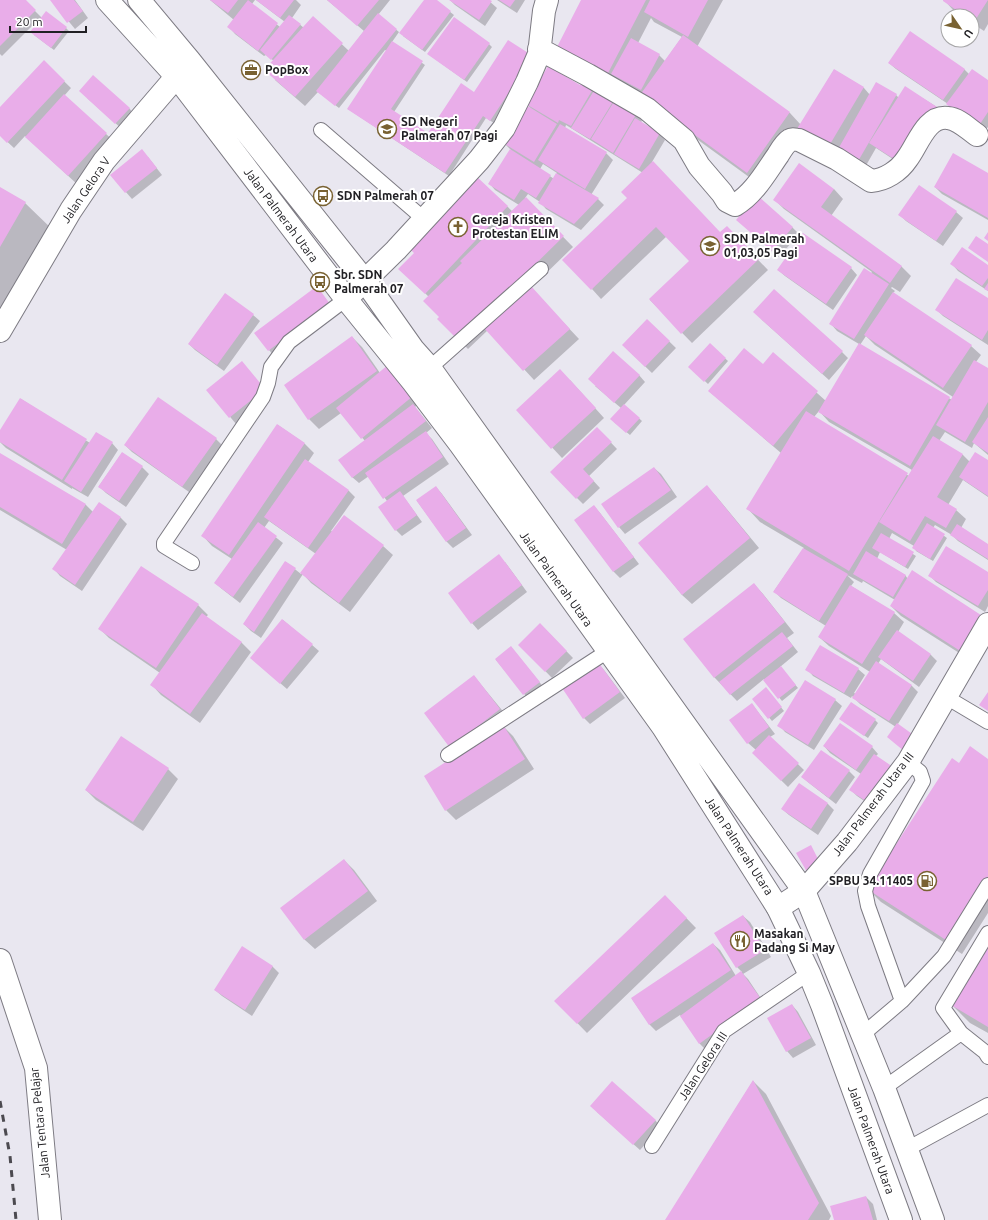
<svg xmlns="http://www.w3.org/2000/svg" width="988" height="1220" font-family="Ubuntu,sans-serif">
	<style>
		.shadow { fill: #0003; fill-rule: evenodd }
		.building { fill: #e9ade9 }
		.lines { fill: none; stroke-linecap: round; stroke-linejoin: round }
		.lane-casing { stroke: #7d7b83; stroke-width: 16 }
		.street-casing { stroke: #7d7b83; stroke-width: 24 }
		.secondary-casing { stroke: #7d7b83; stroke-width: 24 }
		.highway-casing { stroke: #7d7b83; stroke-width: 24 }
		.lane { stroke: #fff; stroke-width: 14 }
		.street { stroke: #fff; stroke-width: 22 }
		.secondary { stroke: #fff; stroke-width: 22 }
		.highway { stroke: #fff; stroke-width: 22 }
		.rail { stroke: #4c4a50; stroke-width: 3; stroke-dasharray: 7 7; stroke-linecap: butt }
		.labels { text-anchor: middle; stroke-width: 4; stroke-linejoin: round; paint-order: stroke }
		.poi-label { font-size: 12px; font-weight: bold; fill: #212024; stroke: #fff; text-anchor: start }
		.street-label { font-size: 12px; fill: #212024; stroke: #fff }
	</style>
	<rect width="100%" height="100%" fill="#e9e7f0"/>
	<path class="shadow" d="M0 0H24L42 18 66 28 69 31 54 50 34 35 41 19 40 18 2 56 0 54Z
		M51 0H75L88 18 75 29Z
		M210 0H255L252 4 280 27 285 22 256 0H296L301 5 292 18 304 28 313 17 349 51 364 31 327 0H390L378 15 399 32 392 42 425 65 394 112 428 134 475 93 535 60 494 123 486 118 449 176 348 109 387 51 385 50 339 108 318 92 305 106 275 80 274 61 266 55 264 56 235 34 229 27 234 20Z
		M425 0H435L454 15 425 52 403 36Z
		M450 0H488L497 8 485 26 455 5Z
		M497 0H525L517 13Z
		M582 0H723L697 47 790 113 801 125 834 70 864 88 870 95H896L899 98 906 88 937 107 943 114 908 169 876 148 864 169 803 138 760 185 654 108 642 93 619 80 567 58ZM651 18 654 22 682 37 665 61 659 55 638 43Z
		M944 0H988V24L984 31 972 23V16H962L954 11Z
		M489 44 492 47 467 82 431 56Z
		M44 62 71 88 64 96 116 143 78 185 25 136 14 148 0 135V109Z
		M889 63 964 69 969 74 988 81V127L984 132 954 111 948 104 896 69Z
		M580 87 592 90 636 114 642 120 641 123 659 134 665 140 652 162 720 233 736 237 768 270 692 343 650 300 691 261 667 236 601 299 592 289 629 198 643 173 566 125 565 128 606 153 613 160 591 195 598 199 604 205 581 230 546 209 540 202 528 194 525 198 573 247 531 288 579 339 534 380 488 330 468 349 439 319 441 317 429 297 400 269 415 253 476 177 512 211 519 205 495 190 489 183 511 150 504 143 532 110 527 104ZM543 164 557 173 554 179 540 169Z
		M87 98 129 108 135 115 122 129Z
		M148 157 162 175 132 199 111 175Z
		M988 174V220L942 194 935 187Z
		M0 188 25 203 54 231 0 324Z
		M834 189 843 199 831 216 901 266 911 276 900 292 892 287 891 288 895 291 893 293 971 346 981 355 976 362 988 369V455L974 443 972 448 945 432 939 441 963 455 970 462H988V497L963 480 948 505 956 510 966 519 961 528 988 545V560L958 541 952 535 935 525 933 528 947 538 933 561 916 551 914 546 892 533 889 539 916 556 908 569 880 552 877 559 905 575 908 579 975 663 901 616 891 606 895 600 863 581 862 583 847 575 854 582 851 586 894 613 904 622 898 632 931 655 937 661 919 687 881 659 878 664 912 686 918 692 896 727 860 704 852 696 851 698 813 676 807 669H858L865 675 854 693 856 694 870 672 829 646 819 637 826 626 781 598 774 591 804 548 760 522 748 509 781 453 709 391 763 366 773 354 826 401 859 344 837 331 831 324 872 272 784 209 775 200ZM866 336 875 345 953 397 952 400 860 345ZM819 411 829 422 912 470 909 476 814 417Z
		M956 212 963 218 943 246 906 221 899 214Z
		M744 226 792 227 799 234 779 257Z
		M952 264 988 266V291L958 271Z
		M851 268 857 275 833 310 785 276 778 270Z
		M317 288 335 311 275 357 269 350Z
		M225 294 253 315 260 321 224 371 195 350 189 344Z
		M988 299V345L943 316 937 310Z
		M761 319 842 352 848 358 829 380Z
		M647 320 676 348 652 373 623 345Z
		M352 337 362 347 380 373 419 403 415 407 432 428 426 433 432 439 449 464 403 496 422 522 402 536 396 530 387 501 369 476 359 483 352 477 365 441 341 413 319 429 309 419Z
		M710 345 728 361 708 384 690 367Z
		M639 375 645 382 624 405 642 421 630 435 614 422 621 408 595 386Z
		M570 380 604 418 562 458 517 410Z
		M208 390 270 396 236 424Z
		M21 399 90 443H112L118 450 88 497 72 488V489L6 448 0 442V432Z
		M278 425 305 444 314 453 308 462 349 491 355 497 331 531 383 546 393 555 350 612 311 583 303 574 261 638 251 631 244 624 286 562 301 574 316 554 269 521 264 528 283 543 240 603 222 589 215 583 232 559 212 546 203 536Z
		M597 428 617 449 589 476 600 488 583 504 551 472Z
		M216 439 222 445 189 492 132 452 125 445Z
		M122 453 142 467 149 474 126 507 106 493 99 486Z
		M0 454 86 505 93 512 99 503 121 518 127 524 82 591 60 576 54 569 67 550 0 510Z
		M654 468 661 474 677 497 625 534 619 527Z
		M436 487 442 494 472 535 453 548 447 542 417 501Z
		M707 487 716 496 759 548 692 604 682 595 640 543Z
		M594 506 600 513 639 564 620 578 614 572 575 520Z
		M505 562 527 592 478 630 472 623Z
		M988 573V606L985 612 936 582 930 576Z
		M754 584 763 594 794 633 787 638 798 652 780 667 798 688 782 701 764 679 737 701 715 678 685 639Z
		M198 605 208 615 206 617 241 642 251 652 200 723 161 695 152 685 160 673 109 638 100 629Z
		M283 620 319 651 287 689 258 664Z
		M540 624 573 658 552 678 520 645Z
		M511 647 545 689 530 701 496 660Z
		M598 663 604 670 625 698 590 724 584 718Z
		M474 676 506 715 450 747Z
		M768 691 784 711 772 721 753 699Z
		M835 700 842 706 814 750 785 732 779 725Z
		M752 704 775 734 770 737 804 770 788 787 753 753 756 750 748 743Z
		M840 719 875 720 878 723 868 738Z
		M503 726 513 736 534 769 456 820 446 810Z
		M824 746 872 747 878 754 876 756 879 811 857 796 851 790 861 774 830 753Z
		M988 760V913L962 954 881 902 868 889 959 764Z
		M168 769 178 779 143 831 96 800 86 790Z
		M849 771 855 777 836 804 809 783 802 777Z
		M799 785 828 804 834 810 818 835 789 815 782 809Z
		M344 860 354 870 377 901 315 949 305 940 282 908Z
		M665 896 696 928 587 1033 556 1001Z
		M743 916 750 922 771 957 743 974 748 979 766 1006 706 1050 700 1044 680 1015 656 1031 650 1025 632 999 713 944 720 950 736 976 742 972 737 967Z
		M988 945V1033L970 1023 952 1005Z
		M272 966 279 973 252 1016 222 996 215 990Z
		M792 1005 798 1012 816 1045 793 1058 787 1051Z
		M753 1081 766 1094 831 1216 829 1220H666Z
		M597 1112 655 1120 661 1127 640 1150Z
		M866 1197 873 1204 877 1220H835Z"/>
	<path class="building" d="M0 0H26L36 10 0 46Z
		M50 0H74L83 11 67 23Z
		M210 0H238L228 13Z
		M248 0 278 23 258 51 227 27Z
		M256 0H294L280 18Z
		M327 0H379L357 26Z
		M424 0H437L451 11 422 50 399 33Z
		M449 0H490L492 1 479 20Z
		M499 0H515L510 7Z
		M581 0H646L607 75 556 49Z
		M650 0H708L688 37 644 12Z
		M943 0H988L974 22 972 20V16H965L943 1Z
		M46 11 67 27 51 48 30 32Z
		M378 13 397 29 335 106 316 91Z
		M289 15 301 24 271 60 260 50Z
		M313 16 343 43 295 97 264 70Z
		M454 17 490 43 464 80 427 54Z
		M910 31 965 69 943 100 888 63Z
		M683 35 790 112 747 173 640 95Z
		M631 38 660 54 641 90 611 74Z
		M508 40 533 56 490 121 483 116 445 173 347 109 392 41 423 61 391 109 428 133 461 83 474 92Z
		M44 60 65 81 7 143 0 136V107Z
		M548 66 580 85 581 83 593 89 571 126 559 120 558 123 526 104Z
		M834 69 864 87 826 151 795 132Z
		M972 69 988 80V112L978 127 946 104Z
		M93 75 130 108 115 124 79 91Z
		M876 82 897 94 857 163 837 151Z
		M905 86 937 107 902 164 869 143Z
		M595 89 614 100 590 139 571 128Z
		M64 94 107 133 68 176 25 137Z
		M615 100 637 113 613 153 591 139Z
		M526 105 557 124 534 162 503 143Z
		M635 118 660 133 639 169 614 154Z
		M560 124 607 152 585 189 538 160Z
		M142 149 157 168 125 193 110 175Z
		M510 149 551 175 536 198 521 189 514 200 488 184Z
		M953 153 988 173V218L934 187Z
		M653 161 720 232 727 226 759 259 681 334 649 299 689 261 656 227 591 290 562 260 627 198 621 192Z
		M799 163 834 189 821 207 902 266 890 283 773 200Z
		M556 173 599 198 574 224 538 203Z
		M476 176 508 206 425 294 398 269 414 253 408 247Z
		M919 185 957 211 936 241 898 215Z
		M0 187 26 202 0 247Z
		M757 195 793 227 772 251 736 220Z
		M526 197 564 236 458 340 437 319 439 317 423 301 462 263 460 261Z
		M988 232V241L984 238Z
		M803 233 852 267 826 304 777 270Z
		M976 236 988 244V262L968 248Z
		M962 247 988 265V278L982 286 950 264Z
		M864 268 889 284 854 339 829 324Z
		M956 278 988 298V330L982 340 935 310Z
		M988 283V291L984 289Z
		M317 286 330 304 268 351 254 333Z
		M531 286 570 329 523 371 484 328Z
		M774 289 843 351 822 374 753 312Z
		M893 292 972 345 943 388 864 335Z
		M225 293 254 314 217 365 188 344Z
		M647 319 670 341 645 367 622 345Z
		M352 336 377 371 308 420 284 385Z
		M710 343 726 358 704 382 688 367Z
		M859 343 950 397 910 466 818 412Z
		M744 348 763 364 773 352 818 391 773 446 708 391Z
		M613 351 640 375 614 403 588 379Z
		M974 360 988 368V402L965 442 936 425Z
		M242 361 265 389 229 418 206 390Z
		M388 365 413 396 361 439 336 408Z
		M560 369 596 408 551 449 516 410Z
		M158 397 217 438 182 487 124 445Z
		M20 398 87 439 62 480 0 442V430Z
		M413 404 426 421 352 478 338 460Z
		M624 404 640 418 626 433 610 419Z
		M806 411 908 473 849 571 746 509Z
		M988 417V453L972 442Z
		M277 424 305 443 229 555 201 536Z
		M597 427 612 442 583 469 594 481 576 499 550 472Z
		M426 431 443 457 383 499 365 473Z
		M96 432 113 442 81 492 64 481Z
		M933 436 963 454 937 497 957 509 946 528 925 516 910 541 879 522Z
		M122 452 143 466 119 501 98 487Z
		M975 452 988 460V496L959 477Z
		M0 453 86 504 62 544 0 507Z
		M305 459 349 490 308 548 264 517Z
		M654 467 671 490 618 528 601 504Z
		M707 485 750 538 682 595 638 543Z
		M436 486 466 528 446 542 416 500Z
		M400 491 417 515 395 531 378 507Z
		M99 502 121 517 75 585 52 569Z
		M594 505 634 557 613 572 574 520Z
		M344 515 384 545 339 603 300 573Z
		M258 522 277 536 233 597 214 583Z
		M927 523 945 534 930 559 912 548Z
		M957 524 988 544V559L950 535Z
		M881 533 914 552 905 567 872 548Z
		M946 546 988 572V590L978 606 928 576Z
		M803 548 848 574 819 621 773 592Z
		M866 551 906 575 893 597 853 574Z
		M499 554 522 585 471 624 448 593Z
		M285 561 296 568 254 632 243 624Z
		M141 566 199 604 156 668 98 629Z
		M912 570 987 619 965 654 890 606Z
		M754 583 785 622 714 678 683 639Z
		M850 585 895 612 862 664 818 637Z
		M202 613 242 642 190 714 150 685Z
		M282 619 313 644 280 684 250 658Z
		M540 623 567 651 545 672 518 645Z
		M897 630 931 654 913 681 878 657Z
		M782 632 793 646 730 695 719 682Z
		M820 645 859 668 844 693 805 670Z
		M511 646 540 682 523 695 495 659Z
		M876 661 912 685 889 721 852 698Z
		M598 662 620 692 583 719 562 688Z
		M781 666 796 685 778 699 763 680Z
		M474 675 500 709 450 748 424 713Z
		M805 680 836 699 808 745 777 726Z
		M766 687 782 707 768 719 752 699Z
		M988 692V711L979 705Z
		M851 702 876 719 864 736 839 719Z
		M752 703 769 727 747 744 729 720Z
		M840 723 873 746 856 770 823 746Z
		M897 723 915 736 904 751 887 737Z
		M503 725 525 759 445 811 424 776Z
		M769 735 799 763 781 781 752 753Z
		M121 736 169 768 133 822 85 790Z
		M970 746 988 759V881L949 942 867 889 952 758 959 763Z
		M821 750 850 770 829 798 801 777Z
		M874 754 896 769 872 805 849 790Z
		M799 783 828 803 811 829 781 809Z
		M811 845 821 865 807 872 796 853Z
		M344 859 368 891 304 940 280 908Z
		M665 895 687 918 577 1024 554 1001Z
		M743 915 765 950 736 968 714 933Z
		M713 943 731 970 649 1025 631 998Z
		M988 943V1027L951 1005Z
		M242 946 273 966 245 1010 214 990Z
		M741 971 761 999 699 1044 680 1016Z
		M792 1004 811 1038 786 1052 767 1018Z
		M753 1080 819 1203 808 1220H665Z
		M612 1081 656 1120 633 1145 590 1106Z
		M866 1196 873 1220H834L830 1206Z"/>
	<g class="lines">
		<g class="lane-casing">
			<path id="lane" d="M321 130 424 219
				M424 373 541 269
				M192 563 164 546V543L263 397 268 383 271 367 289 342 346 299
				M946 697 988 722
				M448 755 608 651
				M902 1001 868 906 865 891 870 874 923 781 920 772 908 762
				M961 1033 985 1052 988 1057
				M862 1035 902 1001 944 956 988 885
				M884 1088 961 1033 943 1008 988 933
				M652 1146 724 1031 809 973
				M907 1149 988 1105"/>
		</g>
		<g class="street-casing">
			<path id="street" d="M539 49 588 75 647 109 684 140 699 166 722 193 727 201 735 205C754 194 766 172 778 155 781 150 785 143 790 140 793 138 795 140 799 140L837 159 871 181C885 180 899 171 907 159 918 145 926 115 948 118 959 119 968 129 977 135
				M346 299 396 250 479 160 504 128 527 82 539 54 544 11 547 0
				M0 331 71 210 104 161 189 62
				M778 908 804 891 847 842 908 762 988 624"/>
		</g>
		<g class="secondary-casing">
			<path id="secondary" d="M107 0 176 76 346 299 413 382 460 444 663 727 778 908 809 973 822 1005 901 1220
				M139 0 190 61 365 281 413 349 430 368 804 891 884 1088 933 1220"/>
		</g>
		<g class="highway-casing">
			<path id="highway" d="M0 960 36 1068 50 1220"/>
		</g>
		<use href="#lane" class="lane"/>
		<use href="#street" class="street"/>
		<use href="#secondary" class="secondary"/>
		<use href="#highway" class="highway"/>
		<path class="rail" d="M0 1101 10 1156 16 1220"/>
	</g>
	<defs>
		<g id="office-ring" transform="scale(1)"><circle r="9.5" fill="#fff" stroke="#796232" stroke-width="1.5"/><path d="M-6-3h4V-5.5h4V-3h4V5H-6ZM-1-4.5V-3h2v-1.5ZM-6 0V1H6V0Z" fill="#796232"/></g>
		<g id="school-ring" transform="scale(1)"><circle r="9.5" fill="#fff" stroke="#796232" stroke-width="1.5"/><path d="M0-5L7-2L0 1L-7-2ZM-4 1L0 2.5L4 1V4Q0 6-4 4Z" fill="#796232"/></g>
		<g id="bus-ring" transform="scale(1)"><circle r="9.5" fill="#fff" stroke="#796232" stroke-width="1.5"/><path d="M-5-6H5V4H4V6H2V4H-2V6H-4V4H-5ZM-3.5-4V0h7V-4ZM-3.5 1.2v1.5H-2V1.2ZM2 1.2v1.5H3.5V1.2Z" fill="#796232"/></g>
		<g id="church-ring" transform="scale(1)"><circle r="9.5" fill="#fff" stroke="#796232" stroke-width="1.5"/><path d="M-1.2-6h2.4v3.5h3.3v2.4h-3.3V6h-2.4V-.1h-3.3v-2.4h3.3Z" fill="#796232"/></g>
		<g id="fuel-ring" transform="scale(1)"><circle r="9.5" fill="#fff" stroke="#796232" stroke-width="1.5"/><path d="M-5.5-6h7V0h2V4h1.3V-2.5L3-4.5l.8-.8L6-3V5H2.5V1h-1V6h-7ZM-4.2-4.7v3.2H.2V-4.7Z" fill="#796232"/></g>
		<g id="restaurant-ring" transform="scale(1)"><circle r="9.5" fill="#fff" stroke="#796232" stroke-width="1.5"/><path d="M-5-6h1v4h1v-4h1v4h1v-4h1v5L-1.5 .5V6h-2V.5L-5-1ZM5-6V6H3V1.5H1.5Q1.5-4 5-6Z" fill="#796232"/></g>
	</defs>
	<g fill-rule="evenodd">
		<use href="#office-ring" x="251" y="70"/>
		<use href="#school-ring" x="387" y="129"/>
		<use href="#bus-ring" x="323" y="196"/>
		<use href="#church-ring" x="458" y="227"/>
		<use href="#school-ring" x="710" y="246"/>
		<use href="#bus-ring" x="320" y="282"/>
		<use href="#fuel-ring" x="927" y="881"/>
		<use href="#restaurant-ring" x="740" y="941"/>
	</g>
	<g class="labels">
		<g class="poi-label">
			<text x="265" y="74">PopBox</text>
			<text x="401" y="126">SD Negeri<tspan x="401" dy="14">Palmerah 07 Pagi</tspan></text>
			<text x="337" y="200">SDN Palmerah 07</text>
			<text x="472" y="224">Gereja Kristen<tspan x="472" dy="14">Protestan ELIM</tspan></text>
			<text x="724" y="243">SDN Palmerah<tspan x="724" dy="14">01,03,05 Pagi</tspan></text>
			<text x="334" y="279">Sbr. SDN<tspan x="334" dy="14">Palmerah 07</tspan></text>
			<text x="913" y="885" text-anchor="end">SPBU 34.11405</text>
			<text x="754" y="938">Masakan<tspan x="754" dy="14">Padang Si May</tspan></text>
		</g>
		<g class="street-label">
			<text transform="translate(86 190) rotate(-56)" y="4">Jalan Gelora V</text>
			<text transform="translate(281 215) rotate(53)" y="4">Jalan Palmerah Utara</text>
			<text transform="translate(556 579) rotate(54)" y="4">Jalan Palmerah Utara</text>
			<text transform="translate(873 804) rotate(-53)" y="4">Jalan Palmerah Utara III</text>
			<text transform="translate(739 846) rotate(57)" y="4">Jalan Palmerah Utara</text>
			<text transform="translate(703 1066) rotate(-57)" y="4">Jalan Gelora III</text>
			<text transform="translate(40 1123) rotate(-96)" y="4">Jalan Tentara Pelajar</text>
			<text transform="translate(871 1140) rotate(70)" y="4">Jalan Palmerah Utara</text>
		</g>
	</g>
	<g transform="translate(960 28) rotate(124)"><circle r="19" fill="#ffffff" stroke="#a6a6a7"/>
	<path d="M0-3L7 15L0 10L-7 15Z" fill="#796232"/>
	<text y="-6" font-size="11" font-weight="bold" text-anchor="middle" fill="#212024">U</text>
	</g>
	<path d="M10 26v6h76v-6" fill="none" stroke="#212024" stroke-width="2"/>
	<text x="16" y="26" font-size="12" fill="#212024" stroke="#ffffff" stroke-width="3" paint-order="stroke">20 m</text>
</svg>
